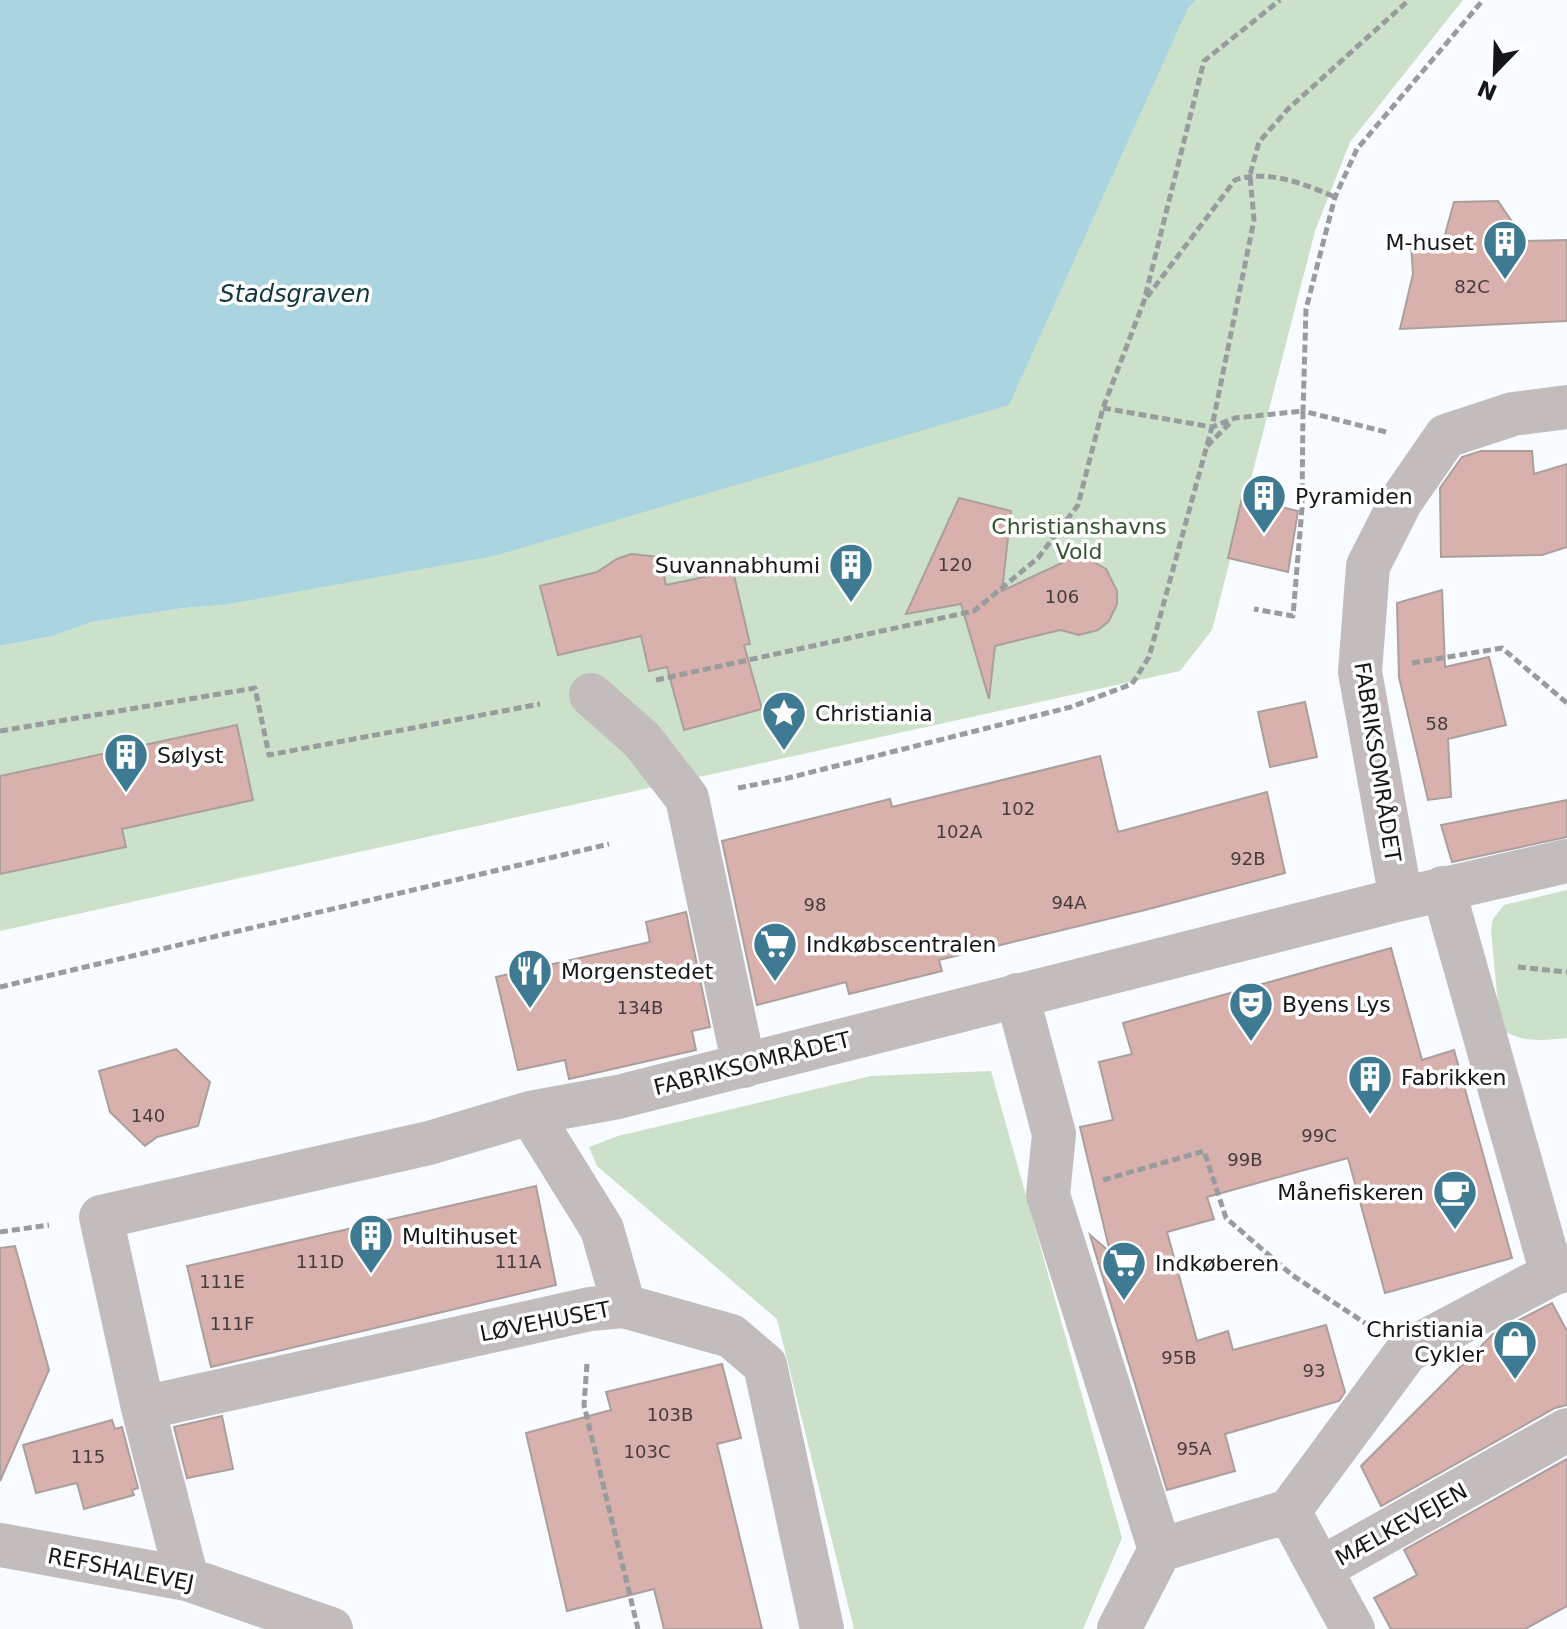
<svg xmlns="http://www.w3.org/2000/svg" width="1567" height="1629" font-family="'DejaVu Sans',sans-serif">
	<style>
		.green { fill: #cce1c9 }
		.water { fill: #abd4e1 }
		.building { fill: #d8b0ac; stroke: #ab9f9e; stroke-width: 2 }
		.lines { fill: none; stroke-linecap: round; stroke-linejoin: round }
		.path { stroke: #999c9f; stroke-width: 5; stroke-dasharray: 8 4; stroke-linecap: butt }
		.minor { stroke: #c2bdbc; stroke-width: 44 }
		.labels { text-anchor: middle; stroke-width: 7; stroke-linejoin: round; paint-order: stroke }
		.number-label { font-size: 18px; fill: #453c3e }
		.poi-label { font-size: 22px; fill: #141619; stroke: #fff; text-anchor: start }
		.park-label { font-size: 22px; fill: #33562e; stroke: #fff }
		.street-label { font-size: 22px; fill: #141619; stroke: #fff }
		.water-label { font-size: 24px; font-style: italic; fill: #0f353f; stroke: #fff }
	</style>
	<rect width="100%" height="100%" fill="#f8fbff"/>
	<path class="green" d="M1196 0H1463L1350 142 1315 231 1212 630 1180 671 0 931V646L53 636 92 622 184 608 223 605 1187 10Z
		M1567 890V1038C1545 1040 1526 1043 1506 1032L1498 1005 1491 930 1493 919 1504 905Z
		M991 1071 1122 1538 1083 1629H854L777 1319 597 1166 589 1147 618 1136 871 1076Z"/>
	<path class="water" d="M0 0H1196L1187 10 1009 405 494 556 223 605 184 608 92 622 53 636 0 646Z"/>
	<path class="building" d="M1498 201 1525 241 1567 240V321L1400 329 1413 274 1411 244 1443 242 1454 202Z
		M1481 451H1532L1534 474 1567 464V547L1542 555 1441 557 1440 488 1462 457Z
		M959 498 1011 511 1002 591 1068 560 1077 559 1090 560 1106 569 1117 591V604L1109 621 1098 630 1079 635 1060 630 995 646 989 699 961 604 906 614Z
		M1242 498 1298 511 1288 572 1228 558Z
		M631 554 660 557 666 585 733 571 750 644 744 645 762 709 684 730 667 667 649 671 641 636 558 655 540 586 597 572 617 559Z
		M1442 590 1445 667 1489 657 1506 725 1448 739 1451 797 1428 800 1399 677 1397 603Z
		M1305 702 1317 757 1270 767 1258 712Z
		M237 725 253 800 122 829 126 847 0 874V776Z
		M1100 756 1118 832 1267 792 1285 873 1145 910 939 960 942 971 849 994 846 982 757 1005 722 841 890 799 892 807Z
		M1567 800V837L1452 862 1441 825Z
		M686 912 710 1027 692 1031 696 1050 569 1079 565 1060 518 1070 496 977 650 942 646 922Z
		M1391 948 1422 1060 1454 1050 1512 1258 1385 1293 1348 1158 1207 1197 1214 1219 1167 1232 1197 1341 1228 1331 1233 1350 1326 1325 1345 1392 1339 1401 1225 1434 1235 1471 1167 1490 1090 1235 1110 1252 1080 1127 1113 1120 1099 1062 1132 1054 1123 1023Z
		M176 1049 210 1082 198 1126 157 1137 145 1146 110 1112 99 1071Z
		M536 1186 556 1285 211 1367 187 1266Z
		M15 1246 49 1370 0 1481V1248Z
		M1552 1303 1567 1331V1405L1555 1408 1381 1506 1361 1466 1494 1333Z
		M722 1364 741 1438 717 1444 762 1629H664L654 1589 567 1611 526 1433 611 1410 606 1392Z
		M222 1416 233 1469 187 1478 174 1427Z
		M112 1420 115 1429 122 1427 138 1488 132 1490 134 1495 84 1509 77 1483 36 1493 23 1445Z
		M1567 1459V1606L1525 1629H1391L1374 1598 1417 1575 1404 1550Z"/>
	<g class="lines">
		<path class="path" d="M1147 297 1235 180C1267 169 1305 184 1335 197
			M1103 408 1212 427 1235 418 1303 411 1302 508 1293 616 1254 609
			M1386 432 1303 411 1306 309 1335 197 1357 149 1483 0
			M1207 446 1231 422
			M1412 663 1502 648 1567 703
			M656 680 974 611 1038 558 1078 505 1103 408 1144 301 1204 61 1280 0
			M0 731 255 688 269 755 540 704
			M738 788 788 778 1071 707 1132 684 1149 657 1212 427 1254 220 1250 175 1259 142 1289 108 1409 0
			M1518 967 1567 972
			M0 987 609 844
			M1103 1180 1204 1151 1226 1218 1292 1275 1365 1323
			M0 1232 49 1225
			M587 1364 584 1405 638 1629"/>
		<path class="minor" d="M591 695 642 740 687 798 744 1066
			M1443 888 1552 1274
			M1401 899 1360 672 1368 566 1401 501 1446 436 1513 414 1567 407
			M1017 995 1054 1134 1048 1195 1160 1550
			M530 1113 602 1229 624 1306
			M143 1408 590 1309 624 1306 731 1336 765 1365 822 1629
			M1289 1511 1407 1351 1552 1274 1567 1269
			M0 1545 187 1579 331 1629
			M1320 1569 1353 1629
			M187 1579 143 1408 101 1217 429 1143 530 1113 618 1097 1401 899 1567 861
			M1119 1629 1160 1550 1289 1511 1320 1569 1567 1430"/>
	</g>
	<defs>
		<g id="building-pin" transform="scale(2.3)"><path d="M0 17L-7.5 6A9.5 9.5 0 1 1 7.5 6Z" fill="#3e7b92" stroke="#fff"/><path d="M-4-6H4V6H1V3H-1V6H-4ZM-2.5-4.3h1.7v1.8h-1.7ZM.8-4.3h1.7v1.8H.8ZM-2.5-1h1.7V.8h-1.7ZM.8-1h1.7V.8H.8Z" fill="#fff"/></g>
		<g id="sight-pin" transform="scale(2.3)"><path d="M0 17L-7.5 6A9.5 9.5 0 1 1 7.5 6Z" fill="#3e7b92" stroke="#fff"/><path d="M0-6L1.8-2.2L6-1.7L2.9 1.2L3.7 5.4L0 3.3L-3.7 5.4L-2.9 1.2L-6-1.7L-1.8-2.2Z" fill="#fff"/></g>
		<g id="supermarket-pin" transform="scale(2.3)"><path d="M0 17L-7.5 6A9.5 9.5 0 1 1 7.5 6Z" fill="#3e7b92" stroke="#fff"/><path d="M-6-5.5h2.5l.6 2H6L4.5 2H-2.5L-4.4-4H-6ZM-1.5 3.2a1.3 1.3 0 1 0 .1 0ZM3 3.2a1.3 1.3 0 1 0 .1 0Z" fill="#fff"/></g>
		<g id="restaurant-pin" transform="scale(2.3)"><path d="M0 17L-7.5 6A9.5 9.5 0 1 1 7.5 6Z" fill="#3e7b92" stroke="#fff"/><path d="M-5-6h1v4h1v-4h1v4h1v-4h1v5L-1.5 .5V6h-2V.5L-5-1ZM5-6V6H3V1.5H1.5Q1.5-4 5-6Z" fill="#fff"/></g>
		<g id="theatre-pin" transform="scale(2.3)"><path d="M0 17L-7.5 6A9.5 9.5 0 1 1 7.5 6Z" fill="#3e7b92" stroke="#fff"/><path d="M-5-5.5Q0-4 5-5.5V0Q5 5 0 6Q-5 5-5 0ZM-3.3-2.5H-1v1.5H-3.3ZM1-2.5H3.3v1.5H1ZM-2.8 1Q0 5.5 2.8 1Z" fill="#fff"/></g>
		<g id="cafe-pin" transform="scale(2.3)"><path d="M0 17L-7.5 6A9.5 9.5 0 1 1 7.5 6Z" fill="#3e7b92" stroke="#fff"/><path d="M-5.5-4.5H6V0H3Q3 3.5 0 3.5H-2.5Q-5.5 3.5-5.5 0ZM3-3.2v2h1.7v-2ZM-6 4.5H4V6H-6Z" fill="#fff"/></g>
		<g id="shop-pin" transform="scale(2.3)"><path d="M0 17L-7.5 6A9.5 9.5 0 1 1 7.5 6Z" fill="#3e7b92" stroke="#fff"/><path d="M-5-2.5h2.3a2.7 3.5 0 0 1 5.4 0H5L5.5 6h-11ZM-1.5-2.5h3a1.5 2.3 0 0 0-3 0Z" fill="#fff"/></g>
	</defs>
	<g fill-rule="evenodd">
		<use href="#building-pin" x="1505" y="242"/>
		<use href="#building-pin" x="1264" y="496"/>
		<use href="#building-pin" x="851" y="565"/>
		<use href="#sight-pin" x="784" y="713"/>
		<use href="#building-pin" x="126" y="755"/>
		<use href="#supermarket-pin" x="775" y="944"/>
		<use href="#restaurant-pin" x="530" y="971"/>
		<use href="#theatre-pin" x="1251" y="1004"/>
		<use href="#building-pin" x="1370" y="1077"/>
		<use href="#cafe-pin" x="1455" y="1192"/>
		<use href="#building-pin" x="371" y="1236"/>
		<use href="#supermarket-pin" x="1124" y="1263"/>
		<use href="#shop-pin" x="1515" y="1342"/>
	</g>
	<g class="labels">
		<g class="number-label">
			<text x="1472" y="293">82C</text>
			<text x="955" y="571">120</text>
			<text x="1062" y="603">106</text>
			<text x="1437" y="730">58</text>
			<text x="1018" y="815">102</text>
			<text x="959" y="838">102A</text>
			<text x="1248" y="865">92B</text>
			<text x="1069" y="909">94A</text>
			<text x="815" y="911">98</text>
			<text x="640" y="1014">134B</text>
			<text x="148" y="1122">140</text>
			<text x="1319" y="1142">99C</text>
			<text x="1245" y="1166">99B</text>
			<text x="320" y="1268">111D</text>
			<text x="518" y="1268">111A</text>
			<text x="222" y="1288">111E</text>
			<text x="232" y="1330">111F</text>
			<text x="1179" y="1364">95B</text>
			<text x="1314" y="1377">93</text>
			<text x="670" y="1421">103B</text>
			<text x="1194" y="1455">95A</text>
			<text x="647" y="1458">103C</text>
			<text x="88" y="1463">115</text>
		</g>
		<g class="poi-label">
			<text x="1474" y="250" text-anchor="end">M-huset</text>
			<text x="1295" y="504">Pyramiden</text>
			<text x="820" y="573" text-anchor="end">Suvannabhumi</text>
			<text x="815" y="721">Christiania</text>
			<text x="157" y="763">Sølyst</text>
			<text x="806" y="952">Indkøbscentralen</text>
			<text x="561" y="979">Morgenstedet</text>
			<text x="1282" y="1012">Byens Lys</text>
			<text x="1401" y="1085">Fabrikken</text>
			<text x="1424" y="1200" text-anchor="end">Månefiskeren</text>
			<text x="402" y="1244">Multihuset</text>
			<text x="1155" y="1271">Indkøberen</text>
			<text x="1484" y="1337" text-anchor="end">Christiania<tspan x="1484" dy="25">Cykler</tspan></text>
		</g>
		<g class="park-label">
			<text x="1079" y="534">Christianshavns<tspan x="1079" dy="25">Vold</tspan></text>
		</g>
		<g class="street-label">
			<text transform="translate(1378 762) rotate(81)" y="8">FABRIKSOMRÅDET</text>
			<text transform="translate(752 1063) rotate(-14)" y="8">FABRIKSOMRÅDET</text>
			<text transform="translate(545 1321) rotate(-11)" y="8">LØVEHUSET</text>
			<text transform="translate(1401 1524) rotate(-29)" y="8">MÆLKEVEJEN</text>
			<text transform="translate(121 1569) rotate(11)" y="8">REFSHALEVEJ</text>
		</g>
		<g class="water-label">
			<text x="295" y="302">Stadsgraven</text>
		</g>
	</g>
	<g transform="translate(1495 72) rotate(203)" stroke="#ffffff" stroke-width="6" paint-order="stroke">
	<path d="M0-6L14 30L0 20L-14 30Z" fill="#141619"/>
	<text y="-12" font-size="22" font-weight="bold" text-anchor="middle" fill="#141619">N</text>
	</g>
</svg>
